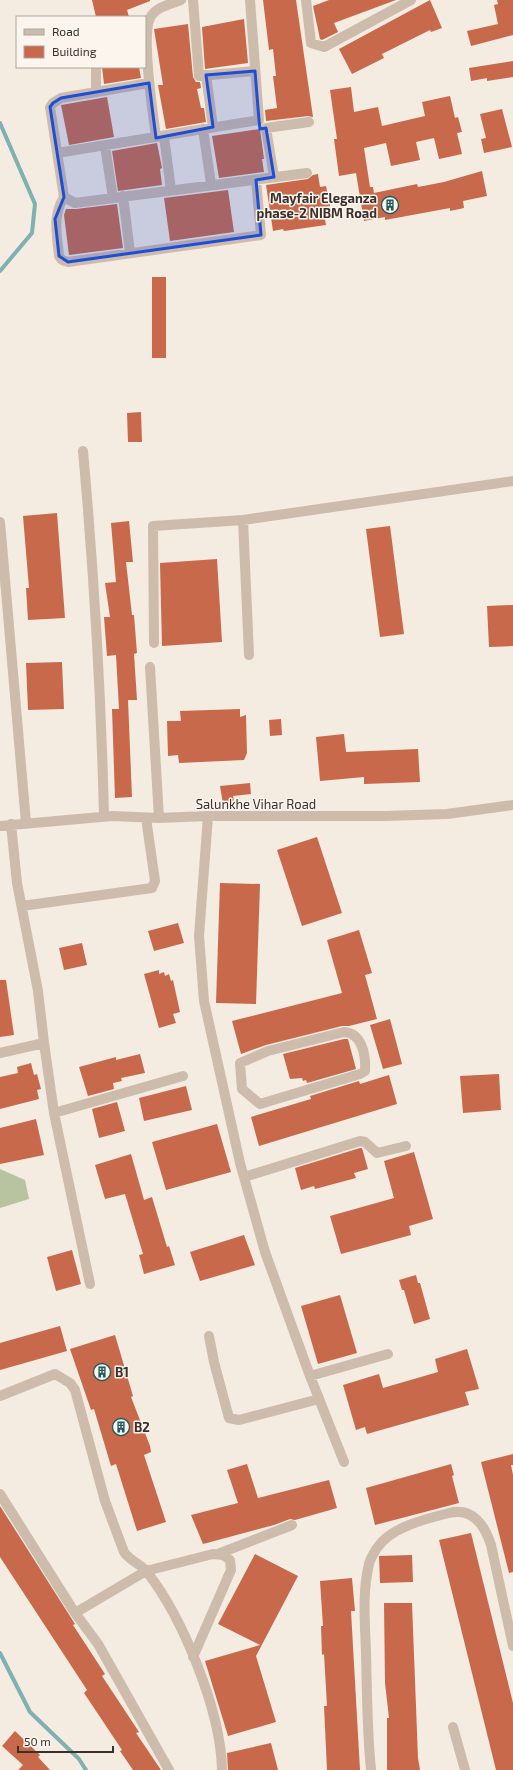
<svg xmlns="http://www.w3.org/2000/svg" width="513" height="1770" font-family="'Exo 2',sans-serif">
	<style>
		.green { fill: #b8c4a0 }
		.lines { fill: none; stroke-linecap: round; stroke-linejoin: round }
		.stream { stroke: #7fb0b2; stroke-width: 4 }
		.building { fill: #c8694b }
		.minor { stroke: #cdbbac; stroke-width: 10 }
		.marked { fill: #1d4ed8; fill-opacity: 0.2; stroke: #1d4ed8; stroke-width: 3; stroke-linejoin: round }
		.labels { text-anchor: middle; stroke-width: 3; stroke-linejoin: round; paint-order: stroke }
		.poi-label { font-size: 13px; font-weight: bold; fill: #3b302b; stroke: #fbf5ee; text-anchor: start }
		.street-label { font-size: 13px; fill: #3b302b; stroke: #fbf5ee }
	</style>
	<rect width="100%" height="100%" fill="#f4ebe1"/>
	<path class="green" d="M0 1169 25 1180 29 1199 0 1208Z"/>
	<g class="lines">
		<path class="stream" d="M0 123 35 204 32 233 0 271
			M0 1653 30 1712 79 1759 86 1770"/>
	</g>
	<path class="building" d="M92 0H150V1L127 10 129 17H96Z
		M263 0H296L313 117 308 116 266 121 265 110 277 108 273 76H276L273 49 269 50Z
		M329 0H396L334 23 338 32 322 40 320 39 313 6Z
		M430 0 442 28 431 32 430 30 382 54 384 58 352 74 339 49Z
		M497 0H513V35L471 46 467 31 498 24 494 5 498 4Z
		M244 19 248 63 205 69 202 27Z
		M188 24 193 77 196 82H200L201 88 197 89 201 108H204L206 122 166 129 158 85H163L154 29Z
		M513 61V77L487 81V78L471 81 469 68Z
		M102 67H139L141 78 104 84Z
		M351 87 354 112 378 107 382 126 425 116 422 102 450 96 455 118 458 117 462 132 457 133 462 154 439 159 434 138 416 142 420 160 391 166 386 143 364 148 370 187H373L374 193 417 184 418 187 444 182 482 171 487 196 463 201 464 208 450 211V208L385 220V217L364 221 356 173 339 176 334 139H337L330 90Z
		M107 97 114 137 69 145 61 105Z
		M502 109 512 147 484 153 481 139 486 138 480 114Z
		M260 129 264 159H262L264 172 219 178 212 136Z
		M157 143 162 168 160 169 162 185 118 191 112 151Z
		M318 174 320 187 326 186 330 206 323 208 326 225 284 231 283 229 273 231 266 185 308 179 313 175Z
		M228 190 234 232 170 241 164 198Z
		M117 204 123 248 69 255 64 215 66 209H76Z
		M152 277H166V358H152Z
		M141 412 142 442H128L127 413Z
		M57 513 65 618 28 620 26 588H29L23 516Z
		M129 521 133 562H126L132 615H134L137 653 134 654 137 700H128L132 797 115 798 112 709H119L116 655 107 656 104 617H110L105 583 116 582 111 523Z
		M390 526 404 634 380 637 366 529Z
		M217 559 222 642 162 646 160 563Z
		M513 605V646L489 647 487 606Z
		M62 662 64 709 28 710 26 663Z
		M240 709V717L246 715 247 753 244 760 179 763 178 755 168 756 167 721H181L180 711Z
		M281 719 282 735 270 736 269 720Z
		M344 734 346 752 418 749 420 782 364 784V777L320 781 316 737Z
		M250 783 251 794 233 796 234 802 223 804 220 786Z
		M317 837 342 913 302 926 277 850Z
		M220 883 260 884 256 1004 216 1003Z
		M178 923 184 943 154 951 148 931Z
		M359 930 372 973 365 975 377 1019 349 1026H342L266 1045 241 1054 232 1021 342 993 327 940Z
		M82 943 87 965 64 970 59 948Z
		M159 970V974L164 972 165 976 169 974 171 981 173 980 180 1012 173 1014 176 1023 159 1028 144 974Z
		M0 980H6L14 1035 0 1037Z
		M390 1019 402 1064 383 1069 370 1025Z
		M344 1039H348L356 1069 307 1083 306 1080 303 1081 302 1078 290 1079 283 1054Z
		M140 1054 145 1073 121 1078 122 1081 113 1083 114 1089 88 1096 79 1067 116 1057V1060Z
		M31 1063 34 1075 37 1074 41 1089 37 1090 39 1099 0 1109V1077L18 1073 17 1067Z
		M499 1074 501 1110 463 1113 460 1076Z
		M389 1075 397 1104 259 1146 251 1117 311 1099 310 1096 359 1081 360 1084Z
		M186 1086 192 1110 144 1121 139 1098Z
		M117 1102 125 1131 99 1138 92 1109Z
		M36 1119 44 1155 0 1164V1128Z
		M217 1124 231 1172 166 1190 152 1142Z
		M360 1148H362L368 1169 354 1173 356 1178 315 1189 314 1186 301 1190 295 1168Z
		M414 1152 433 1219 409 1226 411 1235 341 1254 330 1216 394 1198 384 1161Z
		M131 1154 144 1200 152 1197 167 1247 169 1246 175 1265 144 1274 139 1255 143 1254 125 1194 105 1199 95 1165Z
		M244 1235 255 1265 200 1281 190 1252Z
		M72 1250 81 1284 56 1291 47 1257Z
		M416 1275 418 1283H420L430 1319 414 1324 404 1290H402L399 1280Z
		M340 1295 357 1353 318 1364 301 1306Z
		M60 1326 67 1351 0 1370V1343Z
		M115 1335 133 1396 131 1397 150 1446 151 1452 144 1455 166 1522 137 1531 116 1464 111 1466 94 1409 91 1410 70 1349Z
		M467 1349 479 1389 465 1392 469 1405 367 1434 365 1427 356 1430 343 1385 379 1374 383 1388 438 1372 435 1359Z
		M513 1454V1465H511L513 1475V1572L509 1573 481 1462Z
		M247 1464 258 1498 329 1480 337 1508 295 1520 290 1519 274 1525 203 1544 191 1515 238 1503 227 1470Z
		M451 1464 454 1475 452 1476 459 1503 375 1525 366 1488Z
		M0 1506 75 1624 73 1625 105 1674 102 1676 139 1732 136 1733 161 1770H133L120 1751 122 1750 84 1693 87 1690 0 1557Z
		M471 1533 513 1703V1770H496L439 1540Z
		M255 1554 298 1576 256 1656 276 1722 228 1736 205 1661 260 1645 218 1624Z
		M412 1555 413 1582 380 1583 379 1556Z
		M352 1578 355 1611H351L360 1770H327L324 1706H327L324 1654 322 1655 321 1626H323L320 1581Z
		M384 1603H412L418 1758 420 1770H387V1718H389L385 1683Z
		M15 1731 40 1755 38 1757 50 1770H18L23 1765 2 1746Z
		M271 1743 278 1770H228L227 1753Z"/>
	<g class="lines">
		<path class="minor" d="M193 0 199 76 255 71
			M306 0 311 43 324 47 411 0
			M96 67V92
			M206 75 213 127
			M149 83 61 98 53 103 50 107 64 197 75 203 307 173
			M203 129 211 184
			M164 136 171 190
			M156 137C153 114 141 36 150 18 155 7 171 4 181 0
			M105 146 113 198
			M57 153 259 120 250 0
			M274 177 266 128 309 122
			M123 196 130 252
			M64 197C52 217 57 233 59 256L62 260 68 262 261 235 256 180
			M83 451C94 573 101 694 104 816
			M243 520 249 655
			M0 522 26 823
			M154 643 153 526 243 520 513 481
			M150 667 159 818
			M208 816 199 936 204 1001 240 1163 265 1252 310 1376 344 1462
			M0 826 112 816 159 818 208 816H385L447 814 513 805
			M22 906 152 888 155 881 146 818
			M344 1032C362 1033 366 1055 365 1071L360 1074 260 1104 242 1089 240 1063 268 1051Z
			M44 1043 54 1113 183 1076
			M0 1053 44 1043 38 991 17 883 11 824
			M54 1113 90 1284
			M244 1177 360 1141 365 1142 377 1153 406 1146
			M209 1336 214 1362 229 1418 239 1420 319 1399
			M310 1376 388 1354
			M0 1396 55 1374 70 1383 75 1390 105 1501 124 1552C130 1561 141 1564 147 1572 183 1618 221 1711 222 1770
			M0 1494 75 1613 98 1644 169 1770
			M218 1554 292 1525
			M75 1613 146 1571 213 1554 223 1555 230 1560 231 1570 193 1657
			M453 1727 465 1770
			M371 1770C367 1731 367 1691 366 1652 365 1623 362 1593 369 1564 370 1559 374 1553 377 1548 391 1527 425 1519 449 1513 473 1507 485 1526 491 1545L513 1646"/>
	</g>
	<path class="marked" d="M255 71 259 120 260 129 266 128 274 177 256 180 261 235 68 262 59 256 55 219 64 197 50 107 53 103 61 98 149 83 156 138 213 127 206 75Z"/>
	<defs>
		<g id="building-ring" transform="scale(0.9)"><circle r="9.5" fill="#fbf5ee" stroke="#1f5a5e" stroke-width="1.5"/><path d="M-4-6H4V6H1V3H-1V6H-4ZM-2.5-4.3h1.7v1.8h-1.7ZM.8-4.3h1.7v1.8H.8ZM-2.5-1h1.7V.8h-1.7ZM.8-1h1.7V.8H.8Z" fill="#1f5a5e"/></g>
	</defs>
	<g fill-rule="evenodd">
		<use href="#building-ring" x="390" y="205"/>
		<use href="#building-ring" x="102" y="1372"/>
		<use href="#building-ring" x="121" y="1427"/>
	</g>
	<g class="labels">
		<g class="poi-label">
			<text x="377" y="203" text-anchor="end">Mayfair Eleganza<tspan x="377" dy="15">phase-2 NIBM Road</tspan></text>
			<text x="115" y="1377">B1</text>
			<text x="134" y="1432">B2</text>
		</g>
		<g class="street-label">
			<text x="256" y="809">Salunkhe Vihar Road</text>
		</g>
	</g>
	<rect x="16" y="16" width="130" height="52" fill="#fbf5ee" stroke="#aea6a0"/>
	<rect x="24" y="29" width="20" height="6" fill="#cdbbac" stroke="#aea6a0"/>
	<text x="52" y="36" font-size="12" fill="#3b302b">Road</text>
	<rect x="24" y="46" width="20" height="12" fill="#c8694b" stroke="#aea6a0"/>
	<text x="52" y="56" font-size="12" fill="#3b302b">Building</text>
	<path d="M18 1746v6h95v-6" fill="none" stroke="#3b302b" stroke-width="2"/>
	<text x="24" y="1746" font-size="12" fill="#3b302b" stroke="#fbf5ee" stroke-width="3" paint-order="stroke">50 m</text>
</svg>
